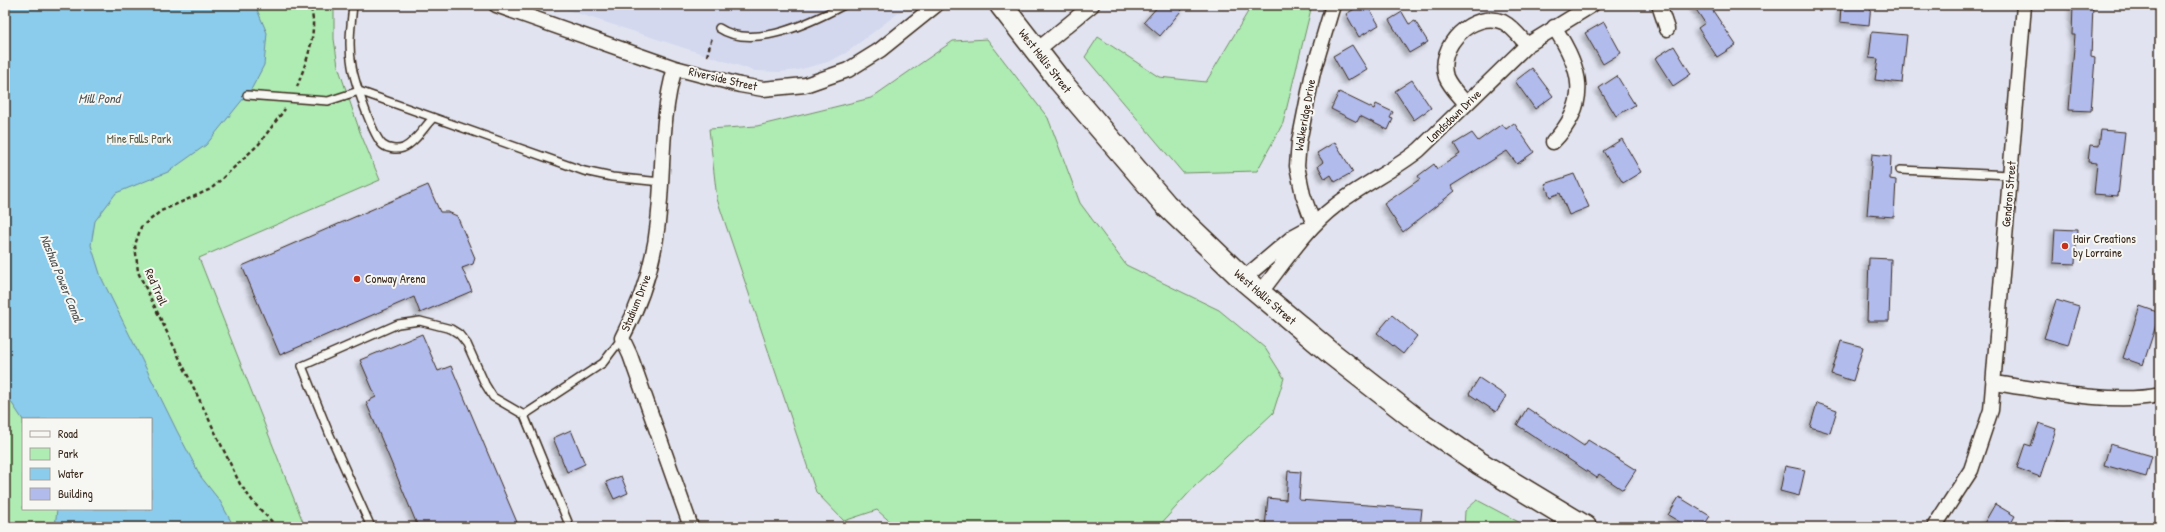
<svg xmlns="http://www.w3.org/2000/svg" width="2165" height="532" font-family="'Patrick Hand',sans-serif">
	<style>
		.built { fill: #d3d8ef }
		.green { fill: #aeecb3; stroke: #748b68; fill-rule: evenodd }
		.water { fill: #8bccec; stroke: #6b8b9a }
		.building { fill: #b1bbec; stroke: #3b2a1e; filter: url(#shadow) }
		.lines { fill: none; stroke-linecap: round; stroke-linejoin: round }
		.lane-casing { stroke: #3b2a1e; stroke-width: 10 }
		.street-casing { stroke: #3b2a1e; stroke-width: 17 }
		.primary-casing { stroke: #3b2a1e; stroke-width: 25 }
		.path { stroke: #3b2a1e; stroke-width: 2.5; stroke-dasharray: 4 3; stroke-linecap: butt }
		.lane { stroke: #f6f6f2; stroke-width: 7 }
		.street { stroke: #f6f6f2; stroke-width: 14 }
		.primary { stroke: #f6f6f2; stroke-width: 22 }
		.poi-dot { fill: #c8321e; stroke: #f6f6f2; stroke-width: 1.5 }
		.labels { text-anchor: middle; stroke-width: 4; stroke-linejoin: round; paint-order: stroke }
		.street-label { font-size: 12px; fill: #3b2a1e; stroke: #f6f6f2 }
		.park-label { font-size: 12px; fill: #585a43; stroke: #f6f6f2 }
		.poi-label { font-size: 12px; fill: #3b2a1e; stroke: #f6f6f2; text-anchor: start }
		.water-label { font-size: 13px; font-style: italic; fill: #4f5252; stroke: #f6f6f2 }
	</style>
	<defs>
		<filter id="shadow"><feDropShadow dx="-3.5" dy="3.5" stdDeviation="2" flood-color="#0004"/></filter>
	</defs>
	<rect width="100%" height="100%" fill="#e1e4f0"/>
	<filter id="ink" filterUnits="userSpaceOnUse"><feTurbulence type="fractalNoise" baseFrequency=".025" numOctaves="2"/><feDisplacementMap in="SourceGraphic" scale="8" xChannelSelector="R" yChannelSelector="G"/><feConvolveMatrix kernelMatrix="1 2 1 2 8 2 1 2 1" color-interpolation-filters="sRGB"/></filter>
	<g filter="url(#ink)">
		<path class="built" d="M552 5H909L846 53 828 62 798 70 780 72 755 71Z"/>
		<path class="green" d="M5 5H334V39L338 66 360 132 380 180 199 258 305 527H5ZM23 419H151V509H23Z
			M1252 5H1312L1283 123 1257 171 1183 173 1085 57 1098 37 1159 77 1206 82Z
			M987 39 1048 118 1080 203 1126 265 1219 310 1265 348 1284 378 1273 413 1195 486 1158 527H896L877 510 844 521 816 492 717 199 709 129 757 126 871 98 953 41Z
			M1477 500 1528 527H1464L1465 511Z
			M2056 522 2101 527H2057Z"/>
		<path class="water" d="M5 5H255L267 33 264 65 252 88 206 145 168 172 116 193 95 221 91 245 101 277 177 431 201 477 220 501 234 527H55L57 509H151V419L23 420 5 393Z"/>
		<path class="building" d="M1159 5H1186L1160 36 1144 22Z
			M1361 5H1367L1379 25 1359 37 1346 14Z
			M1693 5H1709L1736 45 1717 57 1698 28 1705 23Z
			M1841 5H1871L1869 25 1840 22Z
			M2073 5H2093L2091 57 2095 58 2091 111 2069 110 2075 35H2072Z
			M1402 12 1409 24 1415 21 1428 42 1409 53 1389 20Z
			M1604 22 1621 53 1603 64 1585 33Z
			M1872 32 1907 35 1902 83 1875 80 1878 59 1869 58Z
			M1352 45 1367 69 1347 81 1333 56Z
			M1674 46 1691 74 1673 86 1655 58Z
			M1532 68 1553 96 1535 109 1515 81Z
			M1617 76 1635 105 1616 116 1599 88Z
			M1412 80 1431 108 1414 120 1395 91Z
			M1339 92 1374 109 1376 104 1393 112 1390 118 1393 119 1388 130 1360 116 1357 122 1331 109Z
			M1514 123 1534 152 1517 164 1507 151 1451 186 1455 191 1403 232 1384 204 1420 179 1418 176 1434 164 1437 169 1460 154 1454 144 1472 133 1478 141 1502 124 1506 129Z
			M2101 130 2125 132 2118 196 2094 194 2097 163 2088 162 2090 145 2099 146Z
			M1622 139 1641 172 1623 183 1603 151Z
			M1335 142 1353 172 1335 182 1331 175 1325 179 1318 166 1323 162 1317 153Z
			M1872 154 1891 156 1890 179 1896 180 1894 217 1867 215Z
			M1574 174 1589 207 1569 215 1560 193 1550 197 1545 184Z
			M428 185 440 212H448L457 216 475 258 473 264 462 268 472 291 420 313 414 297 280 355 242 266Z
			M2055 229 2077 230 2075 264 2053 263Z
			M1869 258 1891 259 1889 321H1867Z
			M2056 300 2079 307 2068 345 2044 338Z
			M2140 306 2160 313 2143 365 2123 358Z
			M1392 315 1417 336 1403 354 1377 333Z
			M422 334 438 371 451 366 519 527H418L366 402 376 397 360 360Z
			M1841 341 1863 347 1853 381 1831 374Z
			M1479 378 1506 396 1496 412 1469 394Z
			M1817 403 1837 410 1830 433 1810 427Z
			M1527 408 1584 446 1588 440 1636 470 1623 490 1599 474 1597 478 1517 425Z
			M2039 423 2056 429 2040 477 2017 468 2025 444 2031 446Z
			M571 430 585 464 567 472 553 438Z
			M2110 444 2152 456 2146 477 2104 465Z
			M1785 466 1805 470 1799 496 1780 491Z
			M1288 471 1301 472 1299 500 1422 509 1420 527H1265L1268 498 1286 500Z
			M621 476 628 493 614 499 606 482Z
			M1679 497 1710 516 1703 527H1688L1668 515Z
			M1995 504 2015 516 2009 527H1982Z"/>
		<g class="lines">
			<g class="lane-casing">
				<path id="lane" d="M353 5C351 25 348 46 352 66 354 80 373 137 383 145 388 149 397 150 403 148 415 143 424 127 433 118
					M719 28C753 51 812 22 844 5
					M247 95 328 101 359 91 584 171 612 177 661 182
					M1900 170 2011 175
					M524 415 603 363 622 338
					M371 527 329 433 302 366 398 324 420 321 451 329 459 334 467 344 485 384 493 397 524 415 570 527"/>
			</g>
			<g class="street-casing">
				<path id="street" d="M496 5 675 68 740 85 763 89 805 85 848 70 880 50 936 5
					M1659 5 1667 29
					M1036 51 1092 5
					M675 68C660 118 664 170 658 222 654 264 641 302 622 338L630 355 691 527
					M1466 104C1460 96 1450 87 1446 77 1436 46 1473 10 1503 22 1513 27 1520 37 1527 45
					M1553 142C1591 102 1582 69 1554 27
					M1314 225 1303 195 1297 166 1299 142 1313 72 1333 5
					M1243 279 1294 236 1305 230
					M1260 293C1284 263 1305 229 1335 206 1361 185 1393 171 1419 150L1527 45 1592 5
					M1994 383C2044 390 2111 405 2160 395
					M1934 527 1971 470 1991 410 2024 5"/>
			</g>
			<g class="primary-casing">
				<path id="primary" d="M1001 5 1060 81 1166 205 1243 279 1332 354 1419 422 1479 463 1585 527"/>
			</g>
			<path class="path" d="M707 56 712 37
				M297 87C306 62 319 32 310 5
				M277 527 254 503 240 484 138 272 135 245 141 227 161 211 211 189 259 144 285 109"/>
			<use href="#lane" class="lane"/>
			<use href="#street" class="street"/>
			<use href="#primary" class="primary"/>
		</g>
	</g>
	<g class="poi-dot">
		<circle cx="2065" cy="246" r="4"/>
		<circle cx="357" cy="279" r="4"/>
	</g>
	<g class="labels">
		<g class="street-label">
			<text transform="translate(1045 61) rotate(52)" y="4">West Hollis Street</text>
			<text transform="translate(723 79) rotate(13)" y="4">Riverside Street</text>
			<text transform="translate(1305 115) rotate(-80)" y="4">Walkeridge Drive</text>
			<text transform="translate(1454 116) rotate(-44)" y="4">Landsdown Drive</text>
			<text transform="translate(2009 194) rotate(-85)" y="4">Gendron Street</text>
			<text transform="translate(156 287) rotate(66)" y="4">Red Trail</text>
			<text transform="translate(1265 297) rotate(41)" y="4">West Hollis Street</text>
			<text transform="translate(636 303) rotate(-68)" y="4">Stadium Drive</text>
		</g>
		<g class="park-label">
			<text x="139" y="143">Mine Falls Park</text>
		</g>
		<g class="poi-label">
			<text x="2073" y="243">Hair Creations<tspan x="2073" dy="14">by Lorraine</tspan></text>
			<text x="365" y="283">Conway Arena</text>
		</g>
		<g class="water-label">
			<text x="99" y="103">Mill Pond</text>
			<text transform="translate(62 278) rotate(68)" y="5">Nashua Power Canal</text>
		</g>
	</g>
	<rect width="2165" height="532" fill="none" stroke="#f6f6f2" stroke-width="20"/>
	<rect x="10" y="10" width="2145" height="512" fill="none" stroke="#3b2a1e" stroke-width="1.5" filter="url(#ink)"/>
	<rect x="22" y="418" width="130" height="92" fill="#f6f6f2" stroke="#aba49d"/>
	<rect x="30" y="431" width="20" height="6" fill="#f6f6f2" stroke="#aba49d"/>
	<text x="58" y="438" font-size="12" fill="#3b2a1e">Road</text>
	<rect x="30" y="448" width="20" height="12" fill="#aeecb3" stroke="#aba49d"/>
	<text x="58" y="458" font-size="12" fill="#3b2a1e">Park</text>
	<rect x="30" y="468" width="20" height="12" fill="#8bccec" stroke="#aba49d"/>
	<text x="58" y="478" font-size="12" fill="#3b2a1e">Water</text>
	<rect x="30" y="488" width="20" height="12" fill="#b1bbec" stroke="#aba49d"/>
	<text x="58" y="498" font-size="12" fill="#3b2a1e">Building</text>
</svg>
